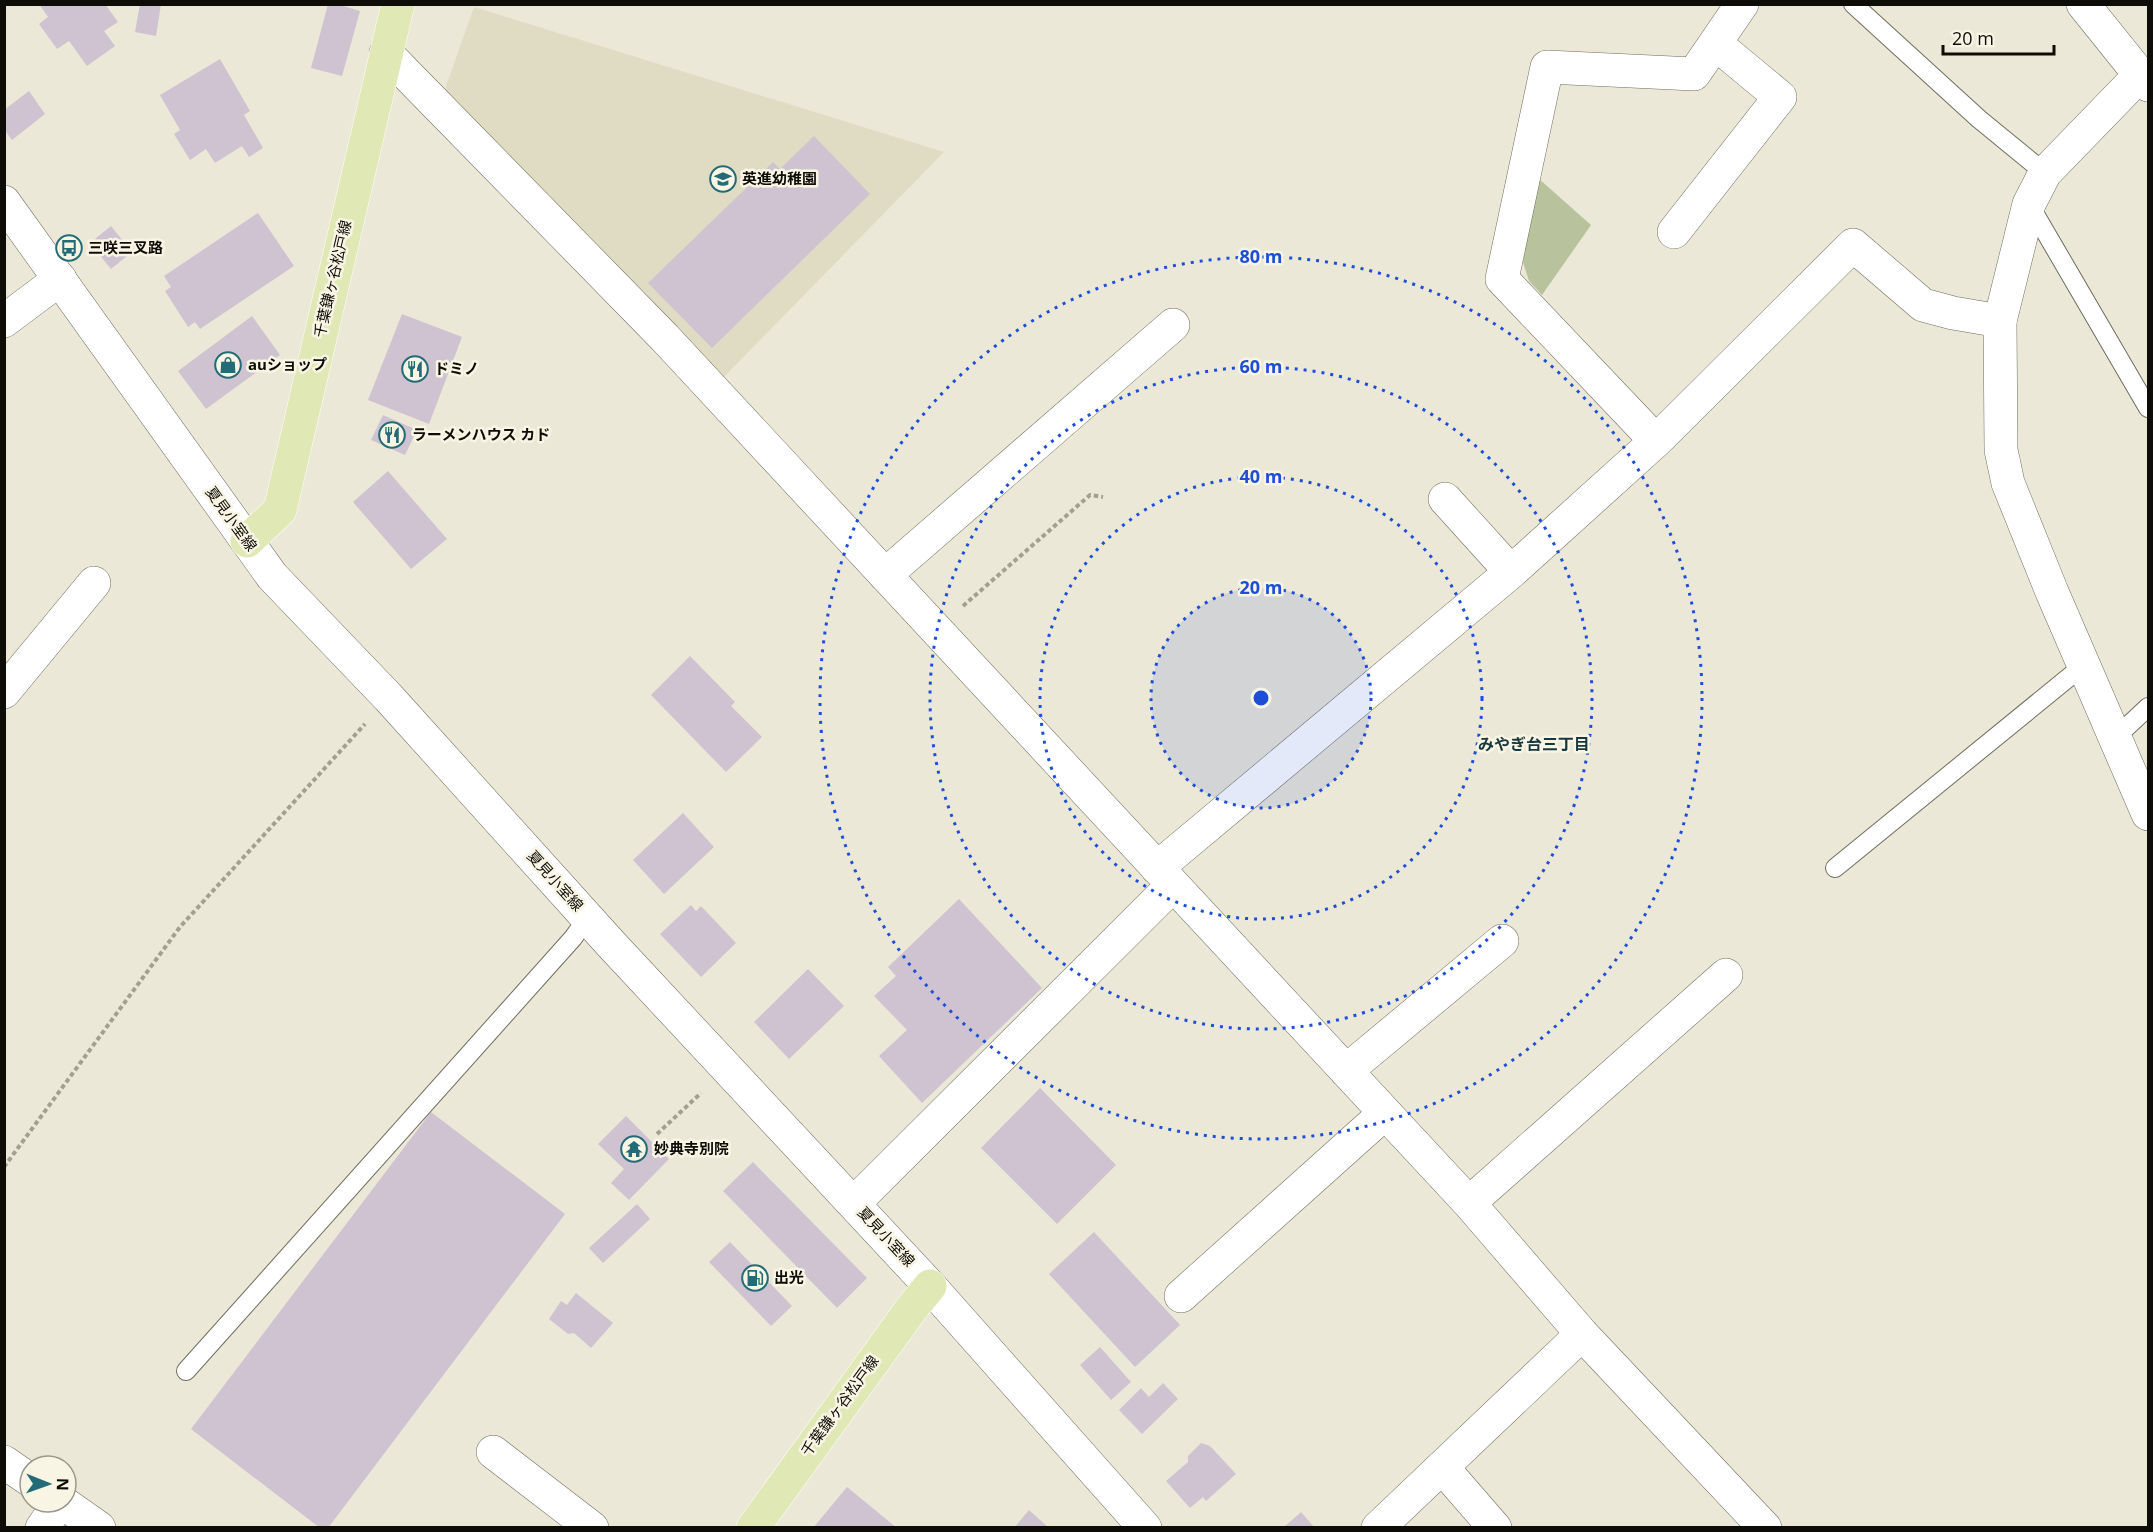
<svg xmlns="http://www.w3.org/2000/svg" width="2153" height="1532" font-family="'Open Sans','Noto Sans JP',sans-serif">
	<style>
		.built { fill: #e0dbc3 }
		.green { fill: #b8c39d }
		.building { fill: #cfc3d2 }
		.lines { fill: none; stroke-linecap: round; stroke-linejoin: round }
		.service-casing { stroke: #6f6d5d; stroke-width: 20 }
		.minor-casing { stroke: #6f6d5d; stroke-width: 34 }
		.tertiary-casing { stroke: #6f6d5d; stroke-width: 34 }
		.secondary-casing { stroke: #6f6d5d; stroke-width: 34 }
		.primary-casing { stroke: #fff; stroke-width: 34 }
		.path { stroke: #a2a093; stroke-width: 4; stroke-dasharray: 4.5 3; stroke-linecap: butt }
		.service { stroke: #fff; stroke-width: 18 }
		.minor { stroke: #fff; stroke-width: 33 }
		.tertiary { stroke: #fff; stroke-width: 33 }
		.secondary { stroke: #fff; stroke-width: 33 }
		.primary { stroke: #e0e8b6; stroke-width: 33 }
		.ring { fill: none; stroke: #1d4ed8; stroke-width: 3; stroke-dasharray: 3 6 }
		.labels { text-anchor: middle; stroke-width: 5; stroke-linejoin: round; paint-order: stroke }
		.poi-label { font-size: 15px; font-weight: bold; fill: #0d0c07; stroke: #f8f5e4; text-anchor: start }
		.street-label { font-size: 15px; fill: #0d0c07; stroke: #f8f5e4 }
		.neighbourhood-label { font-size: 16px; font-weight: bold; fill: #16373d; stroke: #f8f5e4 }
		.centre { fill: #1d4ed8; stroke: #f8f5e4; stroke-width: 3 }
		.ring-label { font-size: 18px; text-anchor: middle; font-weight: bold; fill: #1d4ed8; stroke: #f8f5e4; stroke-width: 5; stroke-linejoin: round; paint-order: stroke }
	</style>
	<rect width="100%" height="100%" fill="#ebe8d7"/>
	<path class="built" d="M474 7 944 152 721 380 444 92Z"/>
	<path class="green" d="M1538 178 1591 225 1542 295 1529 281 1523 262Z"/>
	<path class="building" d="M39 4H105L118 22 104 31 115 46 87 66 69 41 57 49 39 24 48 17Z
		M140 4H161L156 36 135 32Z
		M328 4H337L360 11 342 76 311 68Z
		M220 59 250 111 244 115 263 148 249 157 242 146 215 163 206 149 190 160 174 134 180 130 160 95Z
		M29 91 45 114 12 140 4 129V110Z
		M814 136 870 194 712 348 648 283 773 162 780 169Z
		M258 213 294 266 200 329 195 322 188 327 165 291 171 287 164 276Z
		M111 226 132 252 111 269 90 243Z
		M402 314 462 337 429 424 368 400Z
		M252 316 280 355 206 409 178 371Z
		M383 415 417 430 405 455 371 440Z
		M388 471 447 539 411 569 353 502Z
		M690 656 735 702 731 706 762 737 726 772 651 695Z
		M683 813 714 847 664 894 633 860Z
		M959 899 1042 988 922 1103 879 1056 907 1030 874 996 896 976 888 967Z
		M691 905 696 911 701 906 736 943 701 977 660 934Z
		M808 969 844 1006 789 1059 754 1022Z
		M1040 1088 1116 1165 1057 1224 981 1148Z
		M431 1112 565 1214 328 1528H320L191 1429Z
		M626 1116 669 1159 629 1200 611 1183 624 1169 598 1144Z
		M753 1162 867 1278 837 1308 723 1191Z
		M637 1204 650 1219 603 1263 589 1248Z
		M1094 1232 1180 1325 1135 1367 1049 1274Z
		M730 1242 792 1306 771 1326 709 1262Z
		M576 1293 613 1323 591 1348 574 1333 568 1334 549 1319 561 1301 567 1305Z
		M1100 1347 1131 1382 1111 1400 1080 1365Z
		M1163 1383 1178 1399 1142 1434 1119 1410 1141 1388 1149 1397Z
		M1201 1443 1210 1446 1236 1474 1206 1501 1203 1497 1190 1508 1166 1481 1188 1462V1456Z
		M847 1487 897 1528H813Z
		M1029 1510 1049 1528H1014Z
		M1301 1512 1315 1528H1283Z"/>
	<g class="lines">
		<g class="service-casing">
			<path id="service" d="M1853 4 1979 119 2045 173
				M2029 204 2148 408
				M2116 737 2148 707
				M1835 868 2084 665
				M186 1371 573 938 588 917"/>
		</g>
		<g class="minor-casing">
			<path id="minor" d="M386 53 665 338 1469 1203 1582 1334 1765 1528
				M1674 232 1780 97 1716 44
				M4 321 60 279
				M1656 441 1502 279 1547 67 1694 74 1742 4
				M1445 499 1511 572
				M885 575 1173 325
				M4 692 94 583
				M1157 868 1511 572 1656 441 1853 245 1923 305 1953 313 2000 321
				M1346 1071 1502 941
				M854 1203 1173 885
				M1469 1203 1726 975
				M1181 1296 1385 1113
				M493 1452 592 1528
				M4 1462 30 1480
				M1442 1467 1495 1528
				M62 1502 99 1528
				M42 1528 60 1502
				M1378 1528 1582 1334"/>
		</g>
		<g class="tertiary-casing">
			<path id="tertiary" d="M2083 4 2148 85
				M2141 74 2045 173 2029 204 2000 321 2001 450 2008 483 2052 592 2148 814"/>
		</g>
		<g class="secondary-casing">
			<path id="secondary" d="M4 202 272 576 389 698 611 944 930 1286 1145 1528"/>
		</g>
		<g class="primary-casing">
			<path id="primary" d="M247 541 280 510 398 4
				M753 1528 912 1308 930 1286"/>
		</g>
		<path class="path" d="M963 606 1090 495 1103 497
			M657 1134 701 1093
			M4 1167 180 927 365 724"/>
		<use href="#service" class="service"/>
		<use href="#minor" class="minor"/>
		<use href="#tertiary" class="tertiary"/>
		<use href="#secondary" class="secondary"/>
		<use href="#primary" class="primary"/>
	</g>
	<circle cx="1261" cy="698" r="110" fill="#1d4ed8" fill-opacity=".12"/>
	<g class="ring">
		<circle cx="1261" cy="698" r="110"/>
		<circle cx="1261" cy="698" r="221"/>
		<circle cx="1261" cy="698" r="331"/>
		<circle cx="1261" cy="698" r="441"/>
	</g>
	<defs>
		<g id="school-ring" transform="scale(1.35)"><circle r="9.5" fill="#f8f5e4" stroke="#236b77" stroke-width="1.5"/><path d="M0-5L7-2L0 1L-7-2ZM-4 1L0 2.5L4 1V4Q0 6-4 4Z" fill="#236b77"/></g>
		<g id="bus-ring" transform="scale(1.35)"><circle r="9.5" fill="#f8f5e4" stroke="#236b77" stroke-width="1.5"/><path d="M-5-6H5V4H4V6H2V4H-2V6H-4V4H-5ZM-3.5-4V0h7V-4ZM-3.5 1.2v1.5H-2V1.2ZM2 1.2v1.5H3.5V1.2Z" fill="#236b77"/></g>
		<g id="shop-ring" transform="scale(1.35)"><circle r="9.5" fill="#f8f5e4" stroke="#236b77" stroke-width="1.5"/><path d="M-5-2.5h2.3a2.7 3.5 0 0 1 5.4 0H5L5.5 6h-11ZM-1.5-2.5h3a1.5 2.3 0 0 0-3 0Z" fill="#236b77"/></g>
		<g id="restaurant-ring" transform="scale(1.35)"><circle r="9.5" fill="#f8f5e4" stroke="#236b77" stroke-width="1.5"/><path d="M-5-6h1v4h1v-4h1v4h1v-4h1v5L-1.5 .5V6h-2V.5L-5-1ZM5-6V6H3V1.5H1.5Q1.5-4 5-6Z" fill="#236b77"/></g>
		<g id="temple-ring" transform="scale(1.35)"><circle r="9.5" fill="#f8f5e4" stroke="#236b77" stroke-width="1.5"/><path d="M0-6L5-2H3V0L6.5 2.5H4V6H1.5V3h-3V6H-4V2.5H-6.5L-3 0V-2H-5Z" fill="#236b77"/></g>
		<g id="fuel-ring" transform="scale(1.35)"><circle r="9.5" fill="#f8f5e4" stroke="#236b77" stroke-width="1.5"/><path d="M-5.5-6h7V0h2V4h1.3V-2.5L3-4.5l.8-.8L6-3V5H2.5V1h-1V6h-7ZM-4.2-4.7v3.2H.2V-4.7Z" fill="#236b77"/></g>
	</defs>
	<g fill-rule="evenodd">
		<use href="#school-ring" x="723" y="179"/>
		<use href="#bus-ring" x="69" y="248"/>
		<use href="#shop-ring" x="228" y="365"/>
		<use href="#restaurant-ring" x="415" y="369"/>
		<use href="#restaurant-ring" x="392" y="435"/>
		<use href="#temple-ring" x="634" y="1149"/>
		<use href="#fuel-ring" x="755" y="1278"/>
	</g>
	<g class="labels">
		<g class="poi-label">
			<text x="742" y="184">英進幼稚園</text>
			<text x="88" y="253">三咲三叉路</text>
			<text x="248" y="370">auショップ</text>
			<text x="434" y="374">ドミノ</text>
			<text x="412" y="440">ラーメンハウス カド</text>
			<text x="654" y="1154">妙典寺別院</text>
			<text x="774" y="1283">出光</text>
		</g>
		<g class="street-label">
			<text transform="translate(333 279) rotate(-77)" y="5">千葉鎌ヶ谷松戸線</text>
			<text transform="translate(231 519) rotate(54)" y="5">夏見小室線</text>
			<text transform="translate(555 881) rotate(48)" y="5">夏見小室線</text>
			<text transform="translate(886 1237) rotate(47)" y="5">夏見小室線</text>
			<text transform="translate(840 1406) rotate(-54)" y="5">千葉鎌ヶ谷松戸線</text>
		</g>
		<g class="neighbourhood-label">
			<text x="1534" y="750">みやぎ台三丁目</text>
		</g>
	</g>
	<circle cx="1261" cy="698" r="9" class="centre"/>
	<g class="ring-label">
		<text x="1261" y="263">80 m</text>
		<text x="1261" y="373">60 m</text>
		<text x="1261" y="483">40 m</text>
		<text x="1261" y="594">20 m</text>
	</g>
	<rect width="2153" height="1532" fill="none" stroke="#0d0c07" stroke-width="12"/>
	<g transform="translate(48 1484) rotate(91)"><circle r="28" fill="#f8f5e4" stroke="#9a988c" stroke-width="1.5"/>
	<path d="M0-4.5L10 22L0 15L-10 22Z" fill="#236b77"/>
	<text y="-9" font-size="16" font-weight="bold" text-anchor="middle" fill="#0d0c07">N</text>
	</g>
	<path d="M1943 45v9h111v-9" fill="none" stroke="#0d0c07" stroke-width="3"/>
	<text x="1952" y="45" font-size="18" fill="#0d0c07" stroke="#f8f5e4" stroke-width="4.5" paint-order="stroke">20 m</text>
</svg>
